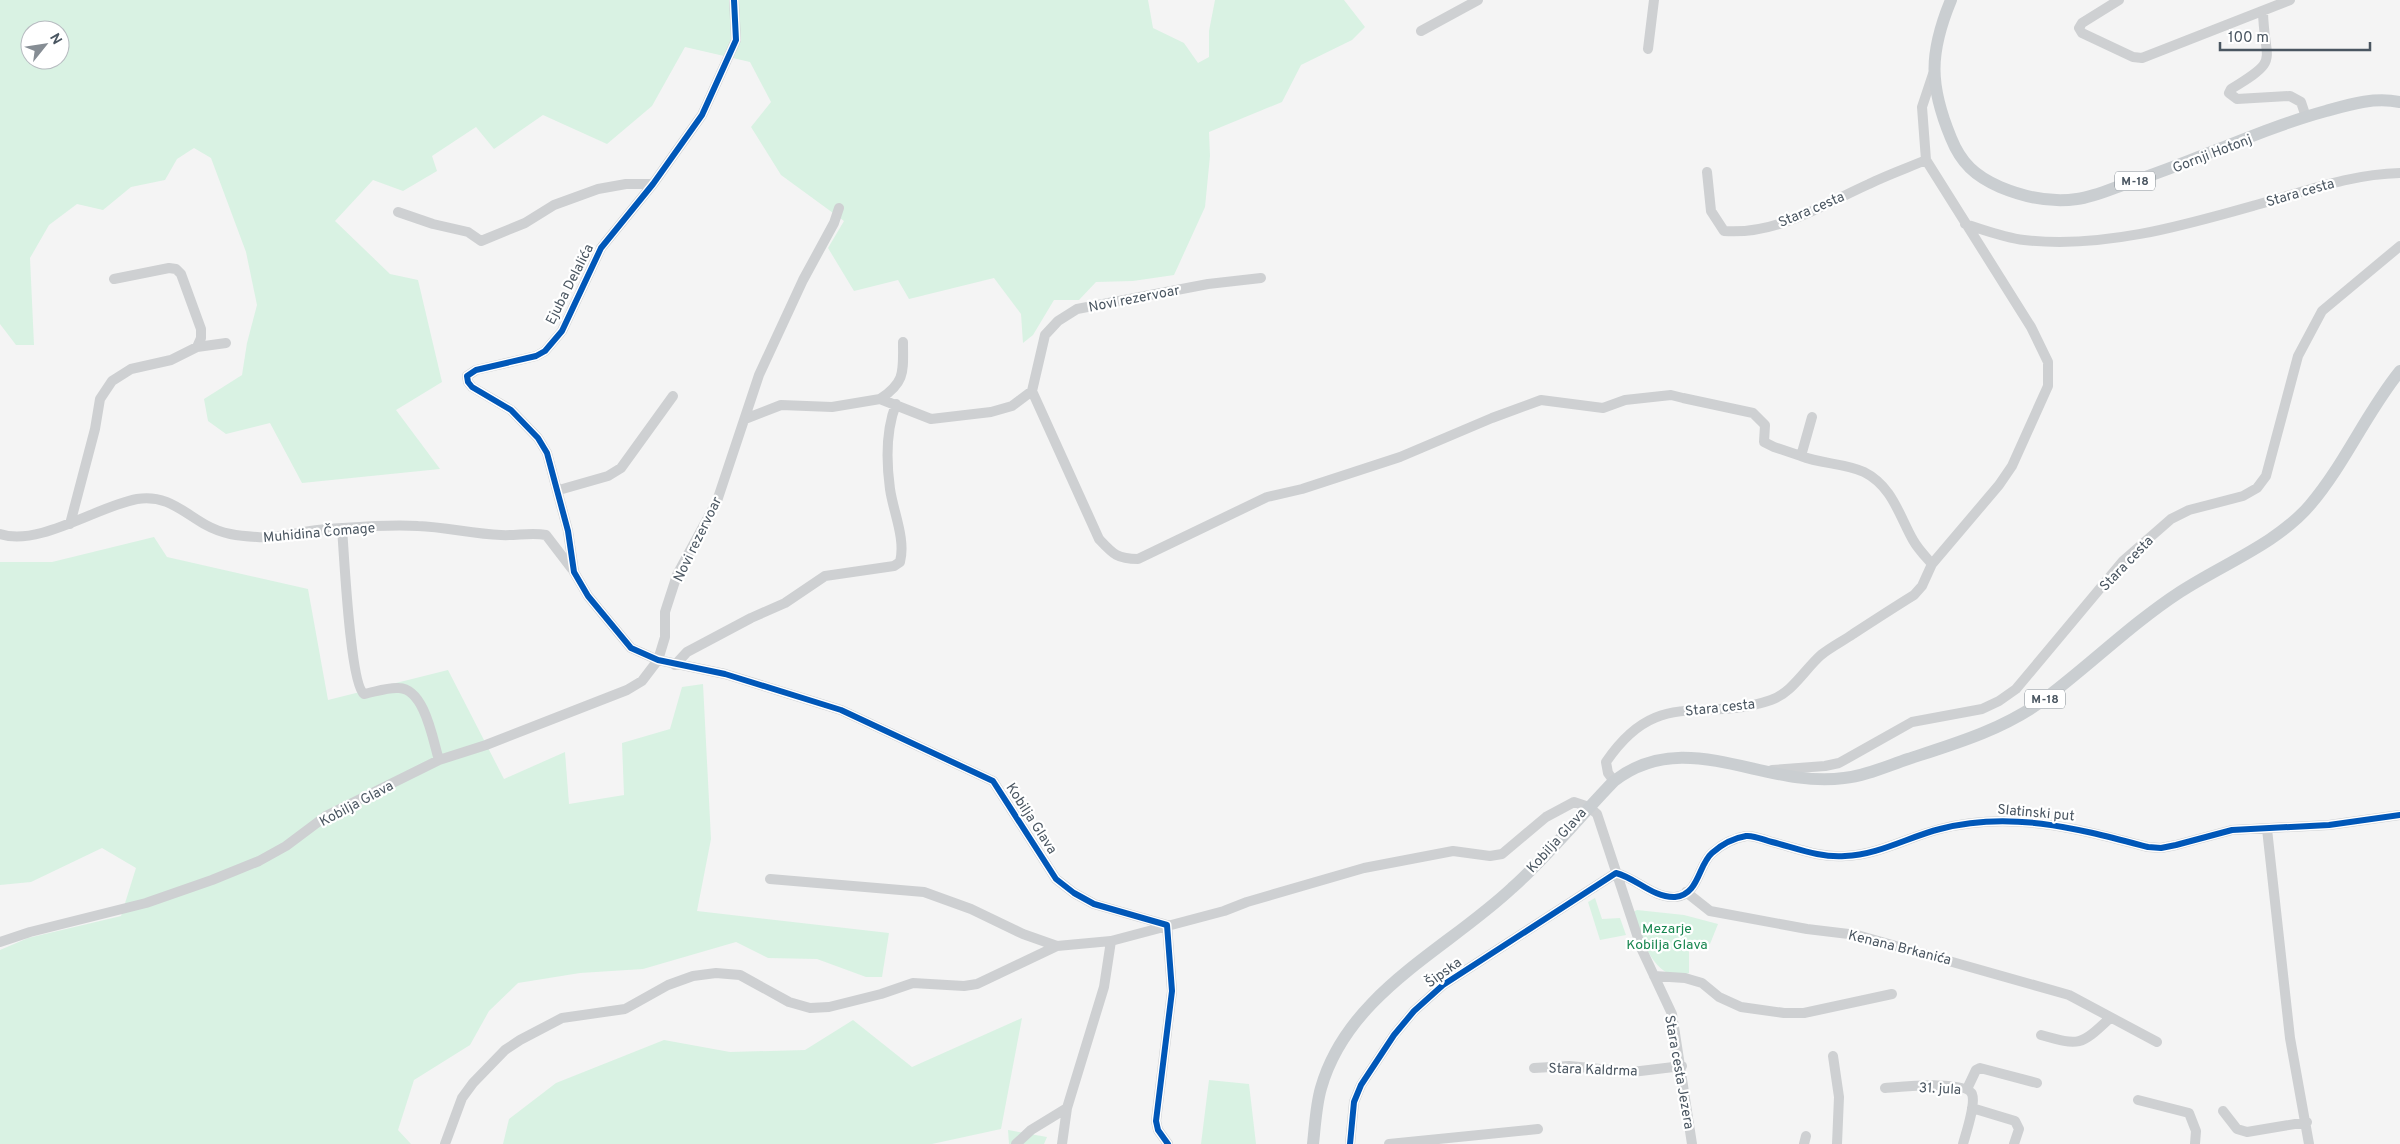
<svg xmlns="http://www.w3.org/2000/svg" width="2400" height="1144" font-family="Overpass,sans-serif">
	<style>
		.green { fill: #d9f2e3; fill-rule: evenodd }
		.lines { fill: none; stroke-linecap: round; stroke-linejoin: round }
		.minor { stroke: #ced0d2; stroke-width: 10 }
		.major { stroke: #caced1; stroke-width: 12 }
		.cycleway-casing { stroke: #fff; stroke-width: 9 }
		.cycleway { stroke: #0057b8; stroke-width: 6 }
		.labels { text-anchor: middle; stroke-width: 4.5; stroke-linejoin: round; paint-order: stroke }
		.shield { fill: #fff; stroke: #808990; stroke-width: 1 }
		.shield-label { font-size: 12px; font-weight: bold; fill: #4a5661 }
		.street-label { font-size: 14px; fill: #4a5661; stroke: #fff }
		.park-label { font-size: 14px; fill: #17864f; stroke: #fff }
	</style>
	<rect width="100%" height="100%" fill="#f4f4f4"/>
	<path class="green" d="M0 0H1148L1153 28 1184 43 1198 63 1209 57V31L1215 0H1344L1365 27 1352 40 1301 65 1282 102 1209 132 1210 156 1205 207 1174 275 1133 281 1096 282 1079 300H1054L1033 335 1023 343 1021 314 994 278 909 299 898 280 854 291 828 248 844 221 781 175 751 127 771 102 750 62 685 47 652 106 607 144 543 115 494 149 476 127 432 156 437 171 403 191 373 180 335 221 390 274 418 280 442 382 396 410 440 469 302 483 270 423 226 434 208 421 204 399 242 375 247 343 257 305 246 252 211 158 194 148 177 159 165 180 131 187 103 210 77 204 49 225 30 258 34 345H16L0 324ZM30 30H60V60H30Z
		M154 537 167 557 308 589 328 700 448 670 504 779 565 752 569 804 624 795 622 743 670 729 682 687 703 684 711 839 697 911 889 933 882 977H866L817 959 768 958 736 942 643 969 580 973 518 983 489 1011 470 1045 414 1080 398 1130 411 1144H0V950L28 938 121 916 136 868 102 848 31 882 0 885V562H52Z
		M1595 898 1602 919 1620 918 1626 935 1600 940 1588 902Z
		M1637 910 1684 915 1718 924 1710 944 1689 945V973C1654 986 1642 936 1631 913Z
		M1022 1018 1001 1129 932 1144H503L509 1119 556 1083 664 1040 730 1052 805 1050 853 1020 912 1067Z
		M1209 1080 1249 1084 1256 1144H1201Z
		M1008 1130 1047 1137 1044 1144H1009Z"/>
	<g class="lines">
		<path class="minor" d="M734 0 736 40 702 115 653 184 601 248 562 331 545 351 536 356 476 370 467 376 468 382 472 387 511 410 538 438 547 453 568 531 574 572 588 596 631 648 658 660 725 674 841 710 993 781 1056 879 1074 893 1094 904 1167 925 1172 991 1156 1121 1158 1130 1168 1144
			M2119 0 2082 23 2079 28 2082 33 2133 57 2142 58 2290 0
			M2263 11C2264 64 2282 58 2231 89L2229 93 2237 99 2290 96 2301 102 2306 117
			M1421 31 1478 0
			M1648 49 1654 0
			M1707 172 1711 211 1724 231C1777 235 1822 205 1869 184 1887 175 1907 168 1926 160
			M398 212 433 224 468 232 481 241 525 223 554 205 598 189 626 184H653
			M1965 224C1984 230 2005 238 2024 240 2102 249 2182 226 2256 205 2304 192 2350 174 2400 173
			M114 279 169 268 176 269 181 274 201 329V338L197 347
			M1032 391 1099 539C1113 554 1117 559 1138 559L1267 497 1302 489 1400 457 1492 418 1541 400 1603 408 1625 400 1671 395 1683 398 1753 413 1765 425 1764 442 1774 447 1801 456 1812 417
			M880 399C906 382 903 371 903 342
			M745 419 781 405 832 407 880 399 931 419 991 412 1012 406 1032 391 1045 335 1058 321 1077 309 1208 284 1261 278
			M1801 456C1821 464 1845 463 1864 472 1892 486 1899 515 1913 540 1918 549 1925 556 1932 564
			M559 490 608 476 621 468 673 396
			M70 524 95 429 100 399 112 381 131 369 171 360 197 347 226 343
			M342 528C344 552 350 684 364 694 375 692 388 687 399 688 425 689 433 741 439 760
			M0 534C39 547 98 506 137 499 166 494 183 512 206 525 222 534 238 536 257 537 280 539 304 530 328 529 358 527 388 524 418 526 446 527 473 534 501 535 516 536 531 532 546 535L572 569
			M675 665 687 652 751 618 785 603 825 576 894 566 900 562C906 539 893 511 890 489 886 460 886 430 896 404
			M1772 770 1825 766 1839 763 1912 722 1982 709 1999 701 2016 689 2123 561 2171 519 2189 510 2243 496 2257 488 2266 476 2298 356 2322 311 2400 246
			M1614 781 1608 773 1606 762C1658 685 1702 724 1771 700 1792 693 1805 669 1821 655 1831 647 1843 641 1853 634 1873 621 1893 608 1914 595L1922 586 1932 564 1999 485 2012 466 2048 386V362L2031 327 1926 160 1922 107 1933 74
			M2267 829 2290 1038 2309 1144
			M770 879 924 892 971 909 1023 934 1057 946 1111 941 1224 911 1247 902 1364 868 1453 851 1490 856 1502 854 1546 817 1574 802 1589 807 1597 814 1642 950 1672 1014 1692 1144
			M1686 892 1710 911 1807 929 1857 935 2069 995 2157 1042
			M0 942 30 932 146 903 212 880 259 861 286 846 326 816 439 760 486 745 627 690 642 681 658 660 665 637V612L677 575 717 501 759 375 803 280 834 223 839 208
			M1654 976 1685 978 1702 983 1719 997 1741 1007 1784 1013H1804L1892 994
			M2041 1035C2080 1046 2080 1046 2110 1018
			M1833 1056 1839 1097 1837 1144
			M1534 1068 1569 1066 1632 1072 1682 1066
			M1885 1088C1900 1087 1966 1080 1972 1094 1976 1104 1966 1133 1963 1144
			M1967 1089 1976 1070 1980 1068 2037 1083
			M2138 1100 2189 1113 2196 1131 2195 1144
			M1972 1108 2015 1121 2019 1129 2014 1144
			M2223 1111 2237 1129 2247 1132 2307 1122
			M445 1144 462 1098 473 1083 505 1050 520 1040 562 1018 625 1009 668 985 693 976 716 973 740 975 789 1002 810 1008 829 1007 881 994 913 983 964 986 977 984 1057 946
			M1016 1144 1031 1130 1067 1108
			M1062 1144 1067 1108 1104 987 1111 941
			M1350 1144 1354 1102 1361 1085 1394 1035 1414 1011 1443 985 1616 873C1636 878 1653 898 1675 897 1699 895 1698 865 1712 853 1721 845 1734 838 1746 836 1754 835 1764 840 1772 842 1796 848 1820 858 1845 856 1878 855 1908 837 1940 829 2011 810 2079 829 2148 847L2161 848 2176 845 2232 830 2329 825 2400 815
			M1389 1144 1538 1129
			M1804 1144 1806 1136"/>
		<path class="major" d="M1951 0C1929 53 1929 85 1951 138 1961 163 1975 176 2000 187 2024 197 2050 203 2077 199 2095 197 2113 188 2131 182 2196 161 2260 129 2326 111 2351 104 2374 97 2400 102
			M1313 1144C1315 1126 1316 1105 1321 1088 1348 993 1446 950 1512 888 1549 855 1580 816 1614 781 1686 725 1764 789 1844 778 1865 776 1887 766 1908 759 1954 744 2002 730 2042 701 2089 666 2131 624 2180 592 2221 565 2278 543 2310 505 2345 464 2366 413 2400 371"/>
		<g class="cycleway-casing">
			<path id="cycleway" d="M734 0 736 40 702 115 653 184 601 248 562 331 545 351 536 356 476 370 467 376 468 382 472 387 511 410 538 438 547 453 568 531 574 572 588 596 631 648 658 660 725 674 841 710 993 781 1056 879 1074 893 1094 904 1167 925 1172 991 1156 1121 1158 1130 1168 1144
				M1350 1144 1354 1102 1361 1085 1394 1035 1414 1011 1443 985 1616 873C1636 878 1653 898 1675 897 1699 895 1698 865 1712 853 1721 845 1734 838 1746 836 1754 835 1764 840 1772 842 1796 848 1820 858 1845 856 1878 855 1908 837 1940 829 2011 810 2079 829 2148 847L2161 848 2176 845 2232 830 2329 825 2400 815"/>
		</g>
		<use href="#cycleway" class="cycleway"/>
	</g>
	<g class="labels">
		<g class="shield">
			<rect x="2115" y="171.5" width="40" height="19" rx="4"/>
			<rect x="2025" y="689.5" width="40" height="19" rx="4"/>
		</g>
		<g class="shield-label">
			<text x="2135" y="185">M-18</text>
			<text x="2045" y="703">M-18</text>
		</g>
		<g class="street-label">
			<text transform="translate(2212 153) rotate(-21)" y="5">Gornji Hotonj</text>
			<text transform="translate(2300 192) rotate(-16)" y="5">Stara cesta</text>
			<text transform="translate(1811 209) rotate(-23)" y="5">Stara cesta</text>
			<text transform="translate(569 284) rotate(-63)" y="5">Ejuba Delalića</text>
			<text transform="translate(1134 298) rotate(-11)" y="5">Novi rezervoar</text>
			<text transform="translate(319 532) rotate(-5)" y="5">Muhidina Čomage</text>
			<text transform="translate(697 539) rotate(-64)" y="5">Novi rezervoar</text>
			<text transform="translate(2126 563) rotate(-46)" y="5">Stara cesta</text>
			<text transform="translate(1720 707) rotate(-6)" y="5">Stara cesta</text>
			<text transform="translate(356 803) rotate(-28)" y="5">Kobilja Glava</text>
			<text transform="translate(2036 812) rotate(5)" y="5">Slatinski put</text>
			<text transform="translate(1032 818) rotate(57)" y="5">Kobilja Glava</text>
			<text transform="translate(1556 840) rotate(-48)" y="5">Kobilja Glava</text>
			<text transform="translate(1900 947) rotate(14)" y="5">Kenana Brkanića</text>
			<text transform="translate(1443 972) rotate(-36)" y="5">Šipska</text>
			<text transform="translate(1593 1069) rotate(2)" y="5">Stara Kaldrma</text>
			<text transform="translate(1680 1072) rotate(80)" y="5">Stara cesta Jezera</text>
			<text transform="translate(1940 1088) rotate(3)" y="5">31. jula</text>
		</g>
		<g class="park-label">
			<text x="1667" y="933">Mezarje<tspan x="1667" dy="16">Kobilja Glava</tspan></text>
		</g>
	</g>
	<g transform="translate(45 45) rotate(60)"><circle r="24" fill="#ffffff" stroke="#b7bbc0"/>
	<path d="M0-4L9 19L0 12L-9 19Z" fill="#868d94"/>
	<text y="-8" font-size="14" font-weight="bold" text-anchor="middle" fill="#4a5661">N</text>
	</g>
	<path d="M2220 42v8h150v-8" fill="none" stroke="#4a5661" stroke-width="2.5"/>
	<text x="2228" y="42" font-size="15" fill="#4a5661" stroke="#ffffff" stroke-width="4" paint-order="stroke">100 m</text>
</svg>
